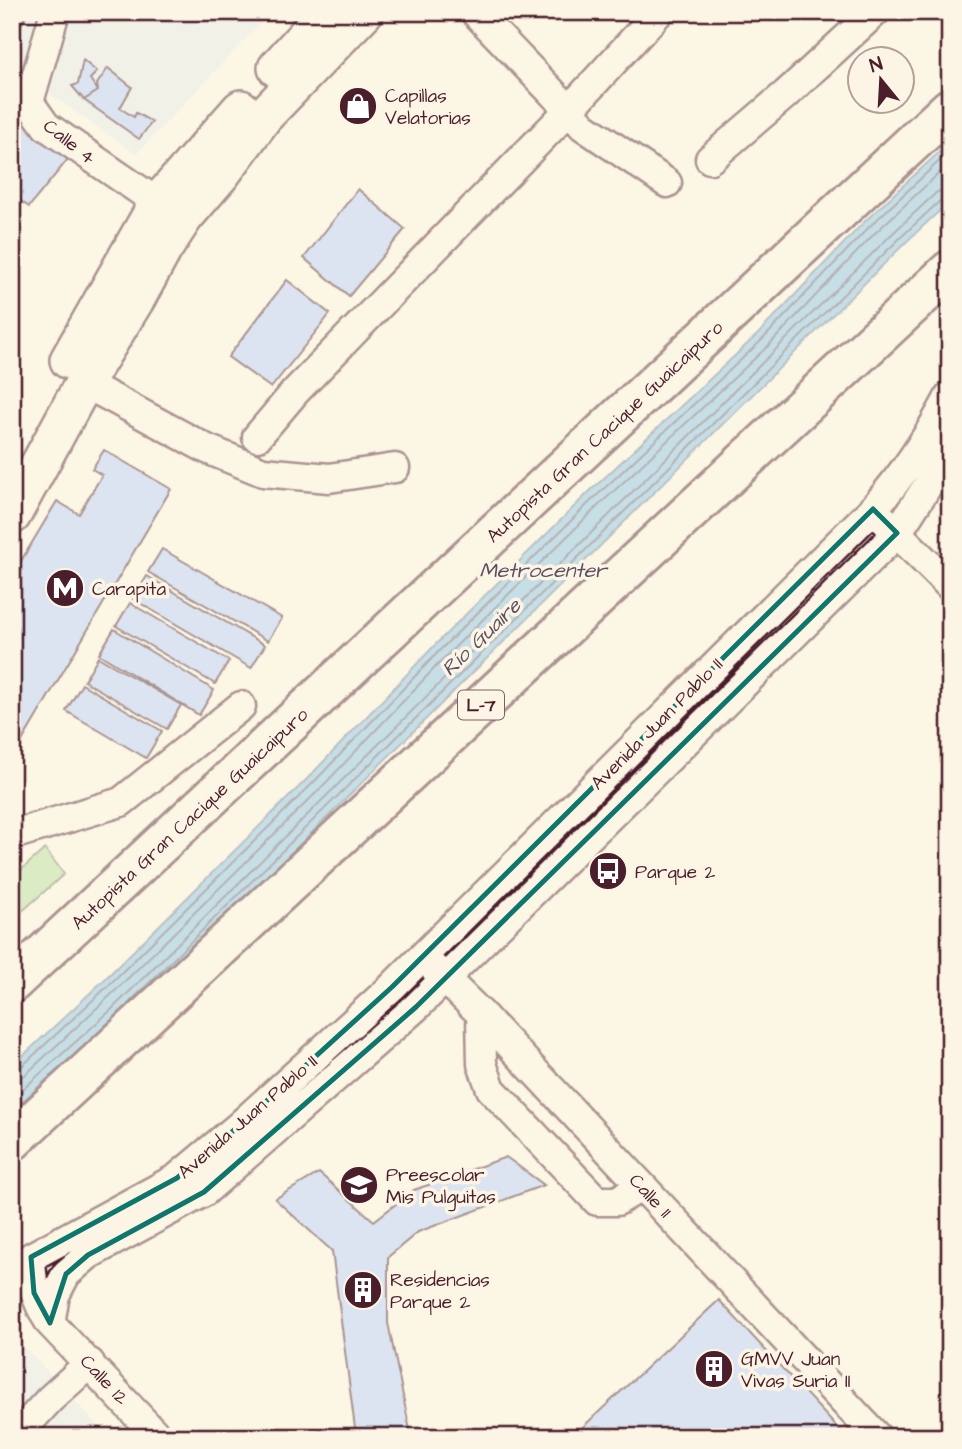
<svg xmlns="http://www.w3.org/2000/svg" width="962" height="1449" font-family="'Architects Daughter',sans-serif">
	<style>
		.built { fill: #e6eaec }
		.green { fill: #b3e09e; stroke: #7e8064; stroke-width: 2 }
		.water { fill: #86c2e6; stroke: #6e819b; stroke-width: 2 }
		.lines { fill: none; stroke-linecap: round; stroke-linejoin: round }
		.shore { stroke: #626076; stroke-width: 2 }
		.building { fill: #b4cffd; stroke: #4a1f2b; stroke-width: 2 }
		.minor-casing { stroke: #4a1f2b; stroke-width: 33 }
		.major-casing { stroke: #4a1f2b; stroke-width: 42 }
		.highway-casing { stroke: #4a1f2b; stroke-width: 44 }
		.minor { stroke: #fcf5e5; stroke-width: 28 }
		.major { stroke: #fcf5e5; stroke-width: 37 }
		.highway { stroke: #fcf5e5; stroke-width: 38 }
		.marked { fill: none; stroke: #0f766e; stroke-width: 5; stroke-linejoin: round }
		.labels { text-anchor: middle; stroke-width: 7; stroke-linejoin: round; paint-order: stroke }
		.shield { fill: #fcf5e5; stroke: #7f5f63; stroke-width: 2 }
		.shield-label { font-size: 18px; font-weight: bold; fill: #4a1f2b }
		.poi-label { font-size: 19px; fill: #4a1f2b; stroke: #fcf5e5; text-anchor: start }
		.street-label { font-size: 19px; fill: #4a1f2b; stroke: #fcf5e5 }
		.water-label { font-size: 21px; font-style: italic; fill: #5c5063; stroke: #fcf5e5 }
	</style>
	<rect width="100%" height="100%" fill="#fcf5e5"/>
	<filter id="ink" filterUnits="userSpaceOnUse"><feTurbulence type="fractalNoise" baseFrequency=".0143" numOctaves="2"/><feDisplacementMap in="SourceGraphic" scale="14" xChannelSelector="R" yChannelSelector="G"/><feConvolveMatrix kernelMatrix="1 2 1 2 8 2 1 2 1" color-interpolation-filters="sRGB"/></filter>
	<g filter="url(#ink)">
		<path class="built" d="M12 12H271L136 154 54 97 12 60Z
			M12 1334 109 1437H12Z"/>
		<path class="green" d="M45 849 64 874 19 914 12 905V878Z"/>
		<path class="water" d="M950 142V201L905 243 121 1022 12 1120V1066L103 981 307 779 436 644 586 495 758 334 864 222Z"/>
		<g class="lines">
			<path class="shore" d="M128 1004 900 238 942 199 950 197
				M12 1070 20 1068 108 986 312 784 441 649 591 501 763 339 869 227 950 151
				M12 1079 25 1075 114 992 319 790 447 655 597 507 769 345 875 233 950 163
				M12 1099 110 1011 894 232 937 192 950 188
				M12 1111 73 1056"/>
		</g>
		<path class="building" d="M12 12H28L12 41Z
			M83 60 97 72 90 79 98 91 84 100 72 86 78 84Z
			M108 68 132 87 120 108 134 117 136 113 152 122 139 139 84 100 98 91 97 84Z
			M12 107 30 129 69 158 29 207 12 195Z
			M358 189 405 229 349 296 304 258Z
			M287 280 330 314 271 388 228 357Z
			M104 450 171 489 12 758V576L57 501 79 514 102 475 92 469Z
			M162 549 282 618 268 641 148 572Z
			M147 576 265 645 251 668 133 599Z
			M130 603 229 661 215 684 116 626Z
			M114 629 214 690 199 715 99 654Z
			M98 657 181 705 167 729 84 681Z
			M82 684 162 731 146 758 66 711Z
			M506 1157 544 1185 418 1232 388 1257V1323L411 1435 356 1436 332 1251 275 1199 319 1173 374 1221 414 1190Z
			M719 1300 846 1437H572Z"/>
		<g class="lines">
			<g class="minor-casing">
				<path id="minor" d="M55 12 29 102 46 126 158 203 176 212
					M659 12 569 110 583 126 667 183
					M710 159 786 94 875 12
					M84 383 207 449 263 472 329 478 395 468
					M257 437 295 392 569 110 475 12
					M885 521 950 586
					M12 835 121 802 241 706
					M432 966 481 1014 877 1437
					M481 1014 482 1064 491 1089 597 1201H617L642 1186
					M50 1323 55 1295 66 1274 88 1255 204 1192 416 1007 897 533 950 451
					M15 1437 50 1399 90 1363
					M158 1437 50 1323C35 1299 32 1285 31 1257L177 1178 239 1126 392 987 873 509C904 474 928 438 950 396"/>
			</g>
			<g class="major-casing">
				<path id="major" d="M277 68 327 12
					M69 360 158 203 241 109
					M12 515 84 383 138 295 163 249 184 217 221 174 263 117 364 12"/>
			</g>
			<g class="highway-casing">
				<path id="highway" d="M12 983 950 108
					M12 1141 950 270"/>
			</g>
			<use href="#minor" class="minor"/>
			<use href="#major" class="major"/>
			<use href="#highway" class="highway"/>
		</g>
	</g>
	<path d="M0 0H962V1449H0ZM873 509 897 533 416 1007 204 1192 88 1255 66 1274 50 1323 34 1293 31 1257 177 1178 239 1126 392 987Z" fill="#fcf5e5" fill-opacity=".55" fill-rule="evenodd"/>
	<path class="marked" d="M873 509 897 533 416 1007 204 1192 88 1255 66 1274 50 1323 34 1293 31 1257 177 1178 239 1126 392 987Z"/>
	<defs>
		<g id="shop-disc" transform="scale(2.0125)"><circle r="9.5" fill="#4a1f2b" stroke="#fcf5e5"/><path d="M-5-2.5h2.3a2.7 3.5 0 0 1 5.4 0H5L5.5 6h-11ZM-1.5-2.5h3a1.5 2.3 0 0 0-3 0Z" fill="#fff"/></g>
		<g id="metro-disc" transform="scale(2.0125)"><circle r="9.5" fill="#4a1f2b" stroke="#fcf5e5"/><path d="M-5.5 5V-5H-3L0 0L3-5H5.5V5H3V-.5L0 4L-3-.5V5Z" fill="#fff"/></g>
		<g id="bus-disc" transform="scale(2.0125)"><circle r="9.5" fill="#4a1f2b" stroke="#fcf5e5"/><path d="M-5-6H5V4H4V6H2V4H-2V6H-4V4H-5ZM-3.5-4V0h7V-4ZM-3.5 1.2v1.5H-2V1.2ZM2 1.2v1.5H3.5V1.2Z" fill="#fff"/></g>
		<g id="school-disc" transform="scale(2.0125)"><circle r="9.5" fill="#4a1f2b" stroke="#fcf5e5"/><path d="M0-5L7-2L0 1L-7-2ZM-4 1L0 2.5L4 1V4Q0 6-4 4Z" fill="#fff"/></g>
		<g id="building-disc" transform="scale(2.0125)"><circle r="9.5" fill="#4a1f2b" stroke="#fcf5e5"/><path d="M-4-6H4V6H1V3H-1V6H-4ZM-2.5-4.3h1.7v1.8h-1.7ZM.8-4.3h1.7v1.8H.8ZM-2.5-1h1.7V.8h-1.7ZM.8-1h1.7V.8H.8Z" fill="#fff"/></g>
	</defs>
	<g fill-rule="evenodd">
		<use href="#shop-disc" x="358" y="106"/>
		<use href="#metro-disc" x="65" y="588"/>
		<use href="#bus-disc" x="608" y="871"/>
		<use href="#school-disc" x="359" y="1185"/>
		<use href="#building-disc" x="363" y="1290"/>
		<use href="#building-disc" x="714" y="1369"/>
	</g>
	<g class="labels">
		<rect class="shield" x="458" y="690.5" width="46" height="29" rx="5"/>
		<g class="shield-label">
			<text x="481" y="711">L-7</text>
		</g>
		<g class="poi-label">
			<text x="385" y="102">Capillas<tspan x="385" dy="22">Velatorias</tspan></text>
			<text x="92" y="595">Carapita</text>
			<text x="635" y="878">Parque 2</text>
			<text x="386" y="1181">Preescolar<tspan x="386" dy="22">Mis Pulguitas</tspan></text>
			<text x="390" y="1286">Residencias<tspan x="390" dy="22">Parque 2</tspan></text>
			<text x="741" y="1365">GMVV Juan<tspan x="741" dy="22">Vivas Suria II</tspan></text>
		</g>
		<g class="street-label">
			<text transform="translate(70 141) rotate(38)" y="7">Calle 4</text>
			<text transform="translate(604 431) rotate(-43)" y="7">Autopista Gran Cacique Guaicaipuro</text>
			<text transform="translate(656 723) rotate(-45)" y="7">Avenida Juan Pablo II</text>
			<text transform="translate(189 818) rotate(-43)" y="7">Autopista Gran Cacique Guaicaipuro</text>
			<text transform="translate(247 1116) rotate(-41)" y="7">Avenida Juan Pablo II</text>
			<text transform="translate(651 1195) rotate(47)" y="7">Calle 11</text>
			<text transform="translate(105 1379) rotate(47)" y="7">Calle 12</text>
		</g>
		<g class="water-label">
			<text x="543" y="577">Metrocenter</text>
			<text transform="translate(481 637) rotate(-44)" y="7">Río Guaire</text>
		</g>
	</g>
	<rect width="962" height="1449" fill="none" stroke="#fcf5e5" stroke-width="42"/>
	<rect x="21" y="21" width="920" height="1407" fill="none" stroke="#4a1f2b" stroke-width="2.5" filter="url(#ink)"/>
	<g transform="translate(881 80) rotate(342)"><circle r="33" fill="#fcf5e5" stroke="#b59f9b" stroke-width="2"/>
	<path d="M0-5L12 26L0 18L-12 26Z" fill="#4a1f2b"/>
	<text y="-10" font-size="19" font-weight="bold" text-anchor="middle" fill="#4a1f2b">N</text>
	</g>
</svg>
